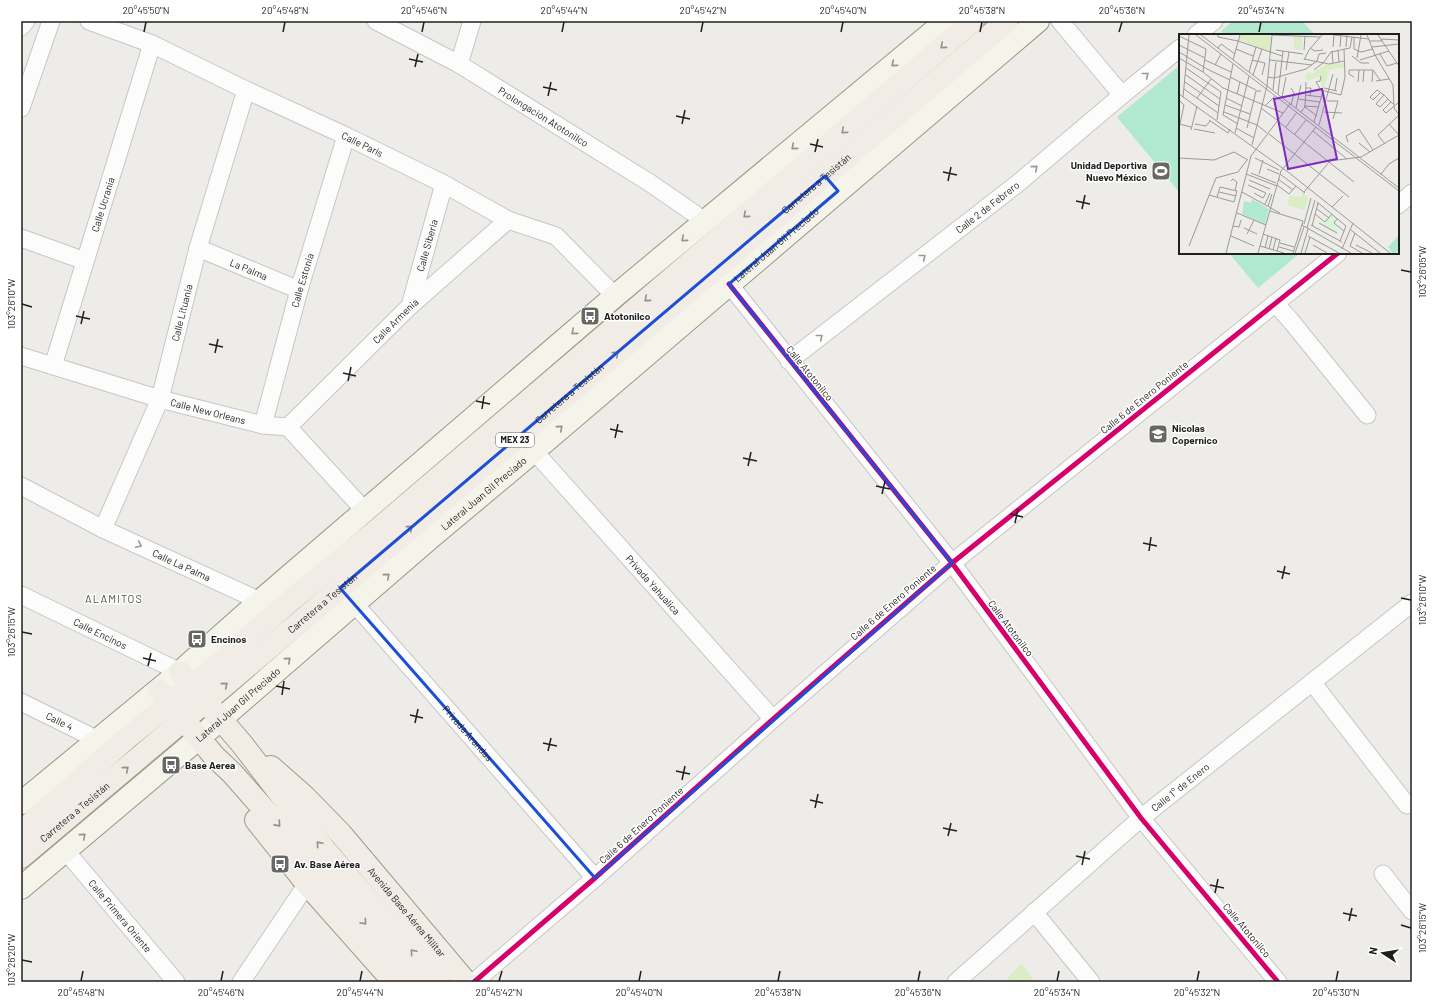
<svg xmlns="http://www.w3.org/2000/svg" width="1433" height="1003" font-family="Barlow,sans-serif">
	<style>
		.grass { fill: #dbedc5 }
		.pitch { fill: #b1e8d0 }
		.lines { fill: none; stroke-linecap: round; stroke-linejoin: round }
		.street-casing { stroke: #c6c6c4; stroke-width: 19 }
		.secondary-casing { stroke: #97987f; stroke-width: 24 }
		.primary-casing { stroke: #a59a84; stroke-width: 24 }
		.street { stroke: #fcfcfc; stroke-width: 17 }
		.secondary { stroke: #f4f4eb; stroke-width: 22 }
		.primary { stroke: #f1ece5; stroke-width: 22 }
		.cycleway-casing { stroke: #fff; stroke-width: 8 }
		.cycleway { stroke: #d6006c; stroke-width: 5 }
		.oneway { stroke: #92908c }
		.oneway2 { stroke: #94948f }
		.oneway3 { stroke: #999 }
		.marked { fill: none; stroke: #1d4ed8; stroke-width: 3; stroke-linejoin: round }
		.ticks { fill: none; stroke: #1f1f1f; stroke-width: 1.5 }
		.labels { text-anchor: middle; stroke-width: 3; stroke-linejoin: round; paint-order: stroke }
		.shield { fill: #fff; stroke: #626262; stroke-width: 1 }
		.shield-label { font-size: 9px; font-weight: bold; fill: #1f1f1f }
		.street-label { font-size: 10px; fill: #1f1f1f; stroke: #fff }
		.poi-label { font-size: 10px; font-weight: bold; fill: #1f1f1f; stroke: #fff; text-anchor: start }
		.neighbourhood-label { font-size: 11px; letter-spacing: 1px; fill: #525252; stroke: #fff }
		.inset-road { fill: none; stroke: #9b9a98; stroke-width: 1 }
		.view { fill: #7b2cbf; fill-opacity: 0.15; stroke: #7b2cbf; stroke-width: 2 }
		.inset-edge { fill: none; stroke: #1f1f1f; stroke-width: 2 }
		.neatline { fill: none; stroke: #1f1f1f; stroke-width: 1.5 }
		.ticks-label { font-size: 10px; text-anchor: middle; fill: #1f1f1f }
	</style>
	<rect width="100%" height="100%" fill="#eeece8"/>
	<path class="grass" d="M1022 963 1035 982H1004Z"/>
	<path class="pitch" d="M1233 21H1302L1314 34 1224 35 1221 31Z
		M1180 65V193L1117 117Z
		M1229 253H1300L1258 288Z"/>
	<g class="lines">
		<g class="street-casing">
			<g id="street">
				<path id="s1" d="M89 21 152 44 246 90 346 136 444 184 508 220 556 236 615 296"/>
				<path id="s2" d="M376 21 459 64 650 183 695 214 703 223"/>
				<path d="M1060 21 1122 95"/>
				<path d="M21 27 26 21"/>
				<path d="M1196 35 1214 21"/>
				<path d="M459 64 472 21"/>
				<path d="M21 108 51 21"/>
				<path d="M1398 205 1412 193"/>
				<path d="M21 238 85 261"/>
				<path id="s3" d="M198 248 299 290"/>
				<path d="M729 284 952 563 1141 818 1278 982"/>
				<path d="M1275 303 1291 321 1367 415"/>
				<path id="s4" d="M410 306 444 184"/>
				<path id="s5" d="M21 356 160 399 263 425 288 427 365 511"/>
				<path id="s6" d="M789 361 1017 184 1122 95 1180 48"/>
				<path id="s7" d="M53 366 152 44"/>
				<path id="s8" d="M263 425 299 290 346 136"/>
				<path id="s9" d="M288 427 410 306 508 220"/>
				<path id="s10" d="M534 451 773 719"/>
				<path id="s11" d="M21 486 103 529 260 601"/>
				<path id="s12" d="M103 529 160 399 198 248 246 90"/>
				<path id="s13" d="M346 594 595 878"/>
				<path id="s14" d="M21 595 180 672"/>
				<path d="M1312 682 1407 805"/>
				<path id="s15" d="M21 702 98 740"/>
				<path id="s16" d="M65 850 176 982"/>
				<path d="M1383 874 1412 911"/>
				<path d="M1034 912 1091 982"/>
				<path d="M241 982 307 884"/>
				<path d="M474 982 595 878 773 719 952 563 1338 253"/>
				<path id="s17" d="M956 982 1141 818 1412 603"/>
			</g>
		</g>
		<g class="secondary-casing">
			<g id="secondary">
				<path d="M21 803 180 672 260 601 615 296 946 21"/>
				<path id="s18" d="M21 888 199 738 429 539 534 451 1038 21"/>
			</g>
		</g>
		<g class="primary-casing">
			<g id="primary">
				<path d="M180 672 242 744 307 829 439 982"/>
				<path d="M159 690 214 756 232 773 416 982"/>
				<path id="s19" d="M271 767 305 797 341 834 466 982"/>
				<path d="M256 820 307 884 394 982"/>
				<path d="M21 832 127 738 202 678 290 601 377 530 973 21"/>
				<path id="s20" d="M21 857 346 583 1007 21"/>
			</g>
		</g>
		<use href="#street" class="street"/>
		<use href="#secondary" class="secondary"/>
		<use href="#primary" class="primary"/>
		<g class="cycleway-casing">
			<path id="cycleway" d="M729 284 952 563 1141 818 1278 982
				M474 982 595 878 773 719 952 563 1338 253"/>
		</g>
		<use href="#cycleway" class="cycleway"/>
	</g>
	<defs><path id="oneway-chevron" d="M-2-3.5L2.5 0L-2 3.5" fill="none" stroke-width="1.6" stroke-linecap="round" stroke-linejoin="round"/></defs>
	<g class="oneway">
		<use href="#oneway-chevron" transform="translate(943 46) rotate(140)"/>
		<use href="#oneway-chevron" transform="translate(844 131) rotate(139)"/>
		<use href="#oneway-chevron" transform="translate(746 215) rotate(139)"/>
		<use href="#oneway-chevron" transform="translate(647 299) rotate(140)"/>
		<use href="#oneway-chevron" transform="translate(616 354) rotate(-40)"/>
		<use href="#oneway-chevron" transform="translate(410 528) rotate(-40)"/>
		<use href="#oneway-chevron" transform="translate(225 685) rotate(-40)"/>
		<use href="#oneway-chevron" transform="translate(126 769) rotate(-40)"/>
		<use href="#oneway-chevron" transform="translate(278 824) rotate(48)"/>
		<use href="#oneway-chevron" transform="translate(319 844) rotate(-131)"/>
		<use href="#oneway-chevron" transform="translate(364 922) rotate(49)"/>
		<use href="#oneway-chevron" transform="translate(413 952) rotate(-131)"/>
	</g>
	<g class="oneway2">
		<use href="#oneway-chevron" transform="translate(894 64) rotate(140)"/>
		<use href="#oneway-chevron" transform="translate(794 147) rotate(140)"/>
		<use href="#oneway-chevron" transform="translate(684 239) rotate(140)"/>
		<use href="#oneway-chevron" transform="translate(574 332) rotate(139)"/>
		<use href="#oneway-chevron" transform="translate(560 428) rotate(-40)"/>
		<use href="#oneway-chevron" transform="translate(387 576) rotate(-41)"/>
		<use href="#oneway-chevron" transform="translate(288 660) rotate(-41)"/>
		<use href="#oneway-chevron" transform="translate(83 836) rotate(-40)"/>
	</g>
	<g class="oneway3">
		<use href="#oneway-chevron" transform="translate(1146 75) rotate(-39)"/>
		<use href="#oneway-chevron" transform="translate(1035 168) rotate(-40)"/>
		<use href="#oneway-chevron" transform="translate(923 257) rotate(-38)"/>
		<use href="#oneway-chevron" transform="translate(820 337) rotate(-38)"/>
		<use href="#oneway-chevron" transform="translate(139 545) rotate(25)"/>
	</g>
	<path class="marked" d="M825 176 838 191 729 284 952 563 595 878 340 588Z"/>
	<path class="ticks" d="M144 32 146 22M283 32 285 22M422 32 424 22M562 32 564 22M701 32 703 22M841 32 843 22M980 32 982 22M1119 32 1122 22M1259 32 1261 22M409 59 423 62M415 67 418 54M543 87 557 90M548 96 551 82M676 116 690 119M682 124 685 110M810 144 823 147M815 152 818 139M943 172 957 175M948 181 951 167M1076 201 1090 204M1082 209 1085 195M1401 270 1411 272M22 304 32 307M76 316 90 319M81 324 84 311M209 344 223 347M215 353 218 339M343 373 356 376M348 381 351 367M476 401 490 404M482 409 484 396M610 429 623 432M615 438 618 424M743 458 757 461M748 466 751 452M876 486 890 489M882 494 885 481M1010 514 1023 517M1015 523 1018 509M1143 543 1157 546M1149 551 1151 537M1277 571 1290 574M1282 579 1285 566M1401 598 1411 600M22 632 32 634M143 658 156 661M148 666 151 653M276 686 290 689M282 695 284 681M410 715 423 718M415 723 418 709M543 743 557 746M548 751 551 738M676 771 690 774M682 780 685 766M810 800 823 803M815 808 818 794M943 828 957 831M948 836 951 823M1076 856 1090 859M1082 865 1085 851M1210 885 1224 888M1215 893 1218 879M1343 913 1357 916M1349 921 1352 908M1401 925 1411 928M22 960 32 962M81 981 83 971M221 981 223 971M360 981 362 971M499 981 502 971M639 981 641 971M778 981 780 971M918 981 920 971M1057 981 1059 971M1197 981 1199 971M1336 981 1338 971"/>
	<defs>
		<g id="stadium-square" transform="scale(1)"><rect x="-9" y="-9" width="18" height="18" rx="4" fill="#676765" stroke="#fff"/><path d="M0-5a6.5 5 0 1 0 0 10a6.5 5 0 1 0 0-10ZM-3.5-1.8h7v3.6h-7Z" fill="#fff"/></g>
		<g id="bus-square" transform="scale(1)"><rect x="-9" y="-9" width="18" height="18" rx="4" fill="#676765" stroke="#fff"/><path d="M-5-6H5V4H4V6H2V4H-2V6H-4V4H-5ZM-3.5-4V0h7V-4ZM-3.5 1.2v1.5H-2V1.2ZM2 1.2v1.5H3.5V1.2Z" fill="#fff"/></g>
		<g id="school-square" transform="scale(1)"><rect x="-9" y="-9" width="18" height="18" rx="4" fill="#676765" stroke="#fff"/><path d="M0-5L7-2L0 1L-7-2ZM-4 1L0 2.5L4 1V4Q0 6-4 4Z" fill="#fff"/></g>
	</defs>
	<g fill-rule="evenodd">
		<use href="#stadium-square" x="1161" y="171"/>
		<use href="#bus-square" x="590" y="316"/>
		<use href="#school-square" x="1158" y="434"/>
		<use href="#bus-square" x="197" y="639"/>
		<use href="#bus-square" x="171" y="765"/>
		<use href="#bus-square" x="280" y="864"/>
	</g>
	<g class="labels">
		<rect class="shield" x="496" y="433" width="38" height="14" rx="3"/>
		<g class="shield-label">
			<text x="515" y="443">MEX 23</text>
		</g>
		<g class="street-label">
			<text dy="4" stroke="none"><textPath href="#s2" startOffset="193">Prolongación Atotonilco</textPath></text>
			<text dy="4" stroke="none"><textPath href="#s1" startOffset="300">Calle París</textPath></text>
			<text dy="4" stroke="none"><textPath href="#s20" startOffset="1042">Carretera a Tesistán</textPath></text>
			<text dy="4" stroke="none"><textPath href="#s7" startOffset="169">Calle Ucrania</textPath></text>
			<text dy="4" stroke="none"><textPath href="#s6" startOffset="251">Calle 2 de Febrero</textPath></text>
			<text dy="4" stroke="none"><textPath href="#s18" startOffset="992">Lateral Juan Gil Preciado</textPath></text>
			<text dy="4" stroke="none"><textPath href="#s4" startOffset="63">Calle Siberia</textPath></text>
			<text dy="4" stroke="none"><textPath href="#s3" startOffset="55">La Palma</textPath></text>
			<text dy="4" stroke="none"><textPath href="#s8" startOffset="150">Calle Estonia</textPath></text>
			<text dy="4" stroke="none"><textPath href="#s12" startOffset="231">Calle Lituania</textPath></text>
			<text dy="4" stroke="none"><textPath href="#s9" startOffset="151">Calle Armenia</textPath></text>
			<text transform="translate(810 373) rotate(51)" y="4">Calle Atotonilco</text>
			<text dy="4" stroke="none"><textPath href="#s20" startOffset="718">Carretera a Tesistán</textPath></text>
			<text transform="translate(1144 397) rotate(-39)" y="4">Calle 6 de Enero Poniente</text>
			<text dy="4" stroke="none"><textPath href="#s5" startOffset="195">Calle New Orleans</textPath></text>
			<text dy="4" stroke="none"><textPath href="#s18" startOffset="608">Lateral Juan Gil Preciado</textPath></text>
			<text dy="4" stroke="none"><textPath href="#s11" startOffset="179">Calle La Palma</textPath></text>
			<text dy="4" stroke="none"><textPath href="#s10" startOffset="179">Privada Yahualica</textPath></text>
			<text transform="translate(893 602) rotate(-41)" y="4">Calle 6 de Enero Poniente</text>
			<text dy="4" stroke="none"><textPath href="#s20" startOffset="394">Carretera a Tesistán</textPath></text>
			<text transform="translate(1011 628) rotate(53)" y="4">Calle Atotonilco</text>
			<text dy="4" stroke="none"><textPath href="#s14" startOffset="88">Calle Encinos</textPath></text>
			<text dy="4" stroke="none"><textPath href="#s18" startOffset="284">Lateral Juan Gil Preciado</textPath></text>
			<text dy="4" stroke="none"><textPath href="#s15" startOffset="43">Calle 4</textPath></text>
			<text dy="4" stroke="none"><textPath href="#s13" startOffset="185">Privada Arandas</textPath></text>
			<text dy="4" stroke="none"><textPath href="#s17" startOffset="297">Calle 1° de Enero</textPath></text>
			<text dy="4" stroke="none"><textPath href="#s20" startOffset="70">Carretera a Tesistán</textPath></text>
			<text transform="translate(641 825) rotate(-42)" y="4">Calle 6 de Enero Poniente</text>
			<text dy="4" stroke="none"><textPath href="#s19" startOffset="199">Avenida Base Aérea Militar</textPath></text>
			<text dy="4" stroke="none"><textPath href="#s16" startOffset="86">Calle Primera Oriente</textPath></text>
			<text transform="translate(1247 930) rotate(50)" y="4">Calle Atotonilco</text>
		</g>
		<g class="poi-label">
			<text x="1147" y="169" text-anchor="end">Unidad Deportiva<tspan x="1147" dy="12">Nuevo México</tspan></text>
			<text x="604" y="320">Atotonilco</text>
			<text x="1172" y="432">Nicolas<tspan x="1172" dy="12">Copernico</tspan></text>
			<text x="211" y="643">Encinos</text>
			<text x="185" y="769">Base Aerea</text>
			<text x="294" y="868">Av. Base Aérea</text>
		</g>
		<g class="neighbourhood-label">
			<text x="114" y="603">ALAMITOS</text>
		</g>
	</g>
	<g transform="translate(1179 34)">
		<rect width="220" height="220" fill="#eeece8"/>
		<path d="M62 1H92L91 18 61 6ZM115 3H123V16L115 15ZM166 29 165 34 151 35 144 56 140 42 130 47 126 44 128 38 134 39 148 30ZM124 158 129 164 126 176 108 171 111 161 122 163Z" fill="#dbedc5"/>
		<path d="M153 181 158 185 155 189 160 194 158 198 140 189 141 185 146 189Z" fill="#d5f5d4"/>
		<path d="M73 165 90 175 86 190 63 180 65 167 72 169ZM220 201V215L217 219H213L209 213Z" fill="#b1e8d0"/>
		<path class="inset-road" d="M17 1 220 157M22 1 220 154M39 1V3L59 7 103 22M93 1 141 3M155 1 190 5M188 1 196 21 214 51 215 74 220 81M199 1 220 32M0 2 27 15 24 38M175 3V15L182 18 194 15M202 5 220 6M191 7H204M0 11 26 24M154 13 155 1M161 13 162 1M167 13 168 1M193 13 220 10M39 14 42 10 56 20M131 14 136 17 144 16M57 15 74 22M97 16 124 20M125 16 126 2M159 16 160 28M153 17 154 29M0 18 28 35 51 46M201 20 208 32 218 29M173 22 182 29H190M0 24 24 38 44 54 104 79M178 24 182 1M125 25 150 30 165 27M26 26 52 38M54 26 61 1M73 26 86 29M91 26 133 31M125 26 130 16 143 1M181 26 210 17M54 30 44 81 59 90M36 31 42 20M7 34 42 58M107 36 110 18M135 36 145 28 152 18 171 14 173 3M70 38 77 13M7 41 41 65M74 41 83 15M83 41 86 29M142 42 141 47 137 48 142 56 162 61 166 43 165 15M51 43 77 56M89 43 95 44 127 35 138 27 140 20 147 19M175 43 170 40V36H194L201 46M197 47 210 45M6 48 40 72M179 48 180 36M184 48 185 36M193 48 194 36M112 54 115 59 112 71M127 54H132L131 62M145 54 158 57M5 55 39 79M94 56 97 28M156 57 158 44M201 59 194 66 191 63 198 56 205 61 214 70M0 60 109 138 211 219M58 60 61 48M99 60 104 17M126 61 143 63M205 61 197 70 201 73 209 65M4 63 10 1M103 63 107 43M18 64 32 45M47 64 63 72M119 65 141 68M0 66 5 71 1 90M148 67H159L154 85M212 68 204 76 207 79 220 68M46 71 71 80M86 72 96 62M125 72 140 73M126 73 138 82M82 74 98 86M117 74 122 51M45 78 78 91 88 99M122 78 126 73 127 48M145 78 163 79M30 86 49 99 51 95M38 86 42 58M100 88 175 148M135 88 144 57M0 90 12 93M16 90 27 92 31 87M210 90 220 101M140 91 154 40M107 93 118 78M57 94 75 104M68 94 77 57H82M15 95 36 99M12 96 18 72M134 97 168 125M56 99 70 42M90 100 170 163M116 100 127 86M169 108 167 102 180 95 194 116M180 109 191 118M206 110 199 101 220 81M73 111 88 52 93 1M0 124 35 126 55 118 69 126M76 124 100 136M88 135 100 140M72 139 97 149M67 140 98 152M80 140 84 126M101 140 126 159M202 140 210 130 220 124M99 145 114 156M70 146 91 155M52 147 54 145 58 148 56 157M69 151 87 159 84 164 75 159M98 151 110 160 117 152M40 158 57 162M63 158 101 179M125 158 151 127 182 123 220 101M30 161 55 168 58 157 41 153 38 163M138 168 167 192 161 207M86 170 91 159M89 172 93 160M153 173 164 162M138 175 150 184M91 177 124 187 114 219M58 179 87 191M136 180 146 188 153 180M158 185 155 189 165 197M140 189 158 199M125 190 132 164M123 191 172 219M132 191 163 208M54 192 60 193 62 186M133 192 139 169M65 194 78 200M128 194 136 166M172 196 201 219M176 199 171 212 183 219M68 200 75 186M84 200 101 206 98 217M52 202 75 212M129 202 160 219M101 209 115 213M134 211 148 219M177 211 193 219M10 212 37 144 59 138 68 126M81 212 105 219M100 213 114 217M86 214 89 202M90 215 93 203M163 215 174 189M94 216 97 204M47 219 72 122 111 70M79 219 102 137 137 93M116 219 125 193M122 219 129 195M126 219 131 203"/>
		<path class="view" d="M143 55 158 125 109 135 95 65Z"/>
		<rect width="220" height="220" class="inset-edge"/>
	</g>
	<rect width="1433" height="1003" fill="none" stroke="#ffffff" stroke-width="44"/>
	<g transform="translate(1383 953) rotate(282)" stroke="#ffffff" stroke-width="3" paint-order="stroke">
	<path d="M0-3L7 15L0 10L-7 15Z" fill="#1f1f1f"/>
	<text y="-6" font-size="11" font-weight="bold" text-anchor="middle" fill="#1f1f1f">N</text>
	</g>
	<rect x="22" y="22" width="1389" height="959" class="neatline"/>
	<g class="ticks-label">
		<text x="146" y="14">20°45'50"N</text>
		<text x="285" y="14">20°45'48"N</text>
		<text x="424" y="14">20°45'46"N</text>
		<text x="564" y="14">20°45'44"N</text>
		<text x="703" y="14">20°45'42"N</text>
		<text x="843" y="14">20°45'40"N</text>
		<text x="982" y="14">20°45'38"N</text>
		<text x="1122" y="14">20°45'36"N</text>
		<text x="1261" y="14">20°45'34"N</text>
		<text transform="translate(1422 272) rotate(-90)" y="4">103°26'05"W</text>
		<text transform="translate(11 304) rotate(-90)" y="4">103°26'10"W</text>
		<text transform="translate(1422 600) rotate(-90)" y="4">103°26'10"W</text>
		<text transform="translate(11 632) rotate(-90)" y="4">103°26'15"W</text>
		<text transform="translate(1422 928) rotate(-90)" y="4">103°26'15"W</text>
		<text transform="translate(11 960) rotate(-90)" y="4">103°26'20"W</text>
		<text x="81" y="996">20°45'48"N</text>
		<text x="221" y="996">20°45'46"N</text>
		<text x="360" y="996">20°45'44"N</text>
		<text x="499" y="996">20°45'42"N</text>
		<text x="639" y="996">20°45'40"N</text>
		<text x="778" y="996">20°45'38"N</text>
		<text x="918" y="996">20°45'36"N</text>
		<text x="1057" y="996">20°45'34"N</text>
		<text x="1197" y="996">20°45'32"N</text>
		<text x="1336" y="996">20°45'30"N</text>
	</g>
</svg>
